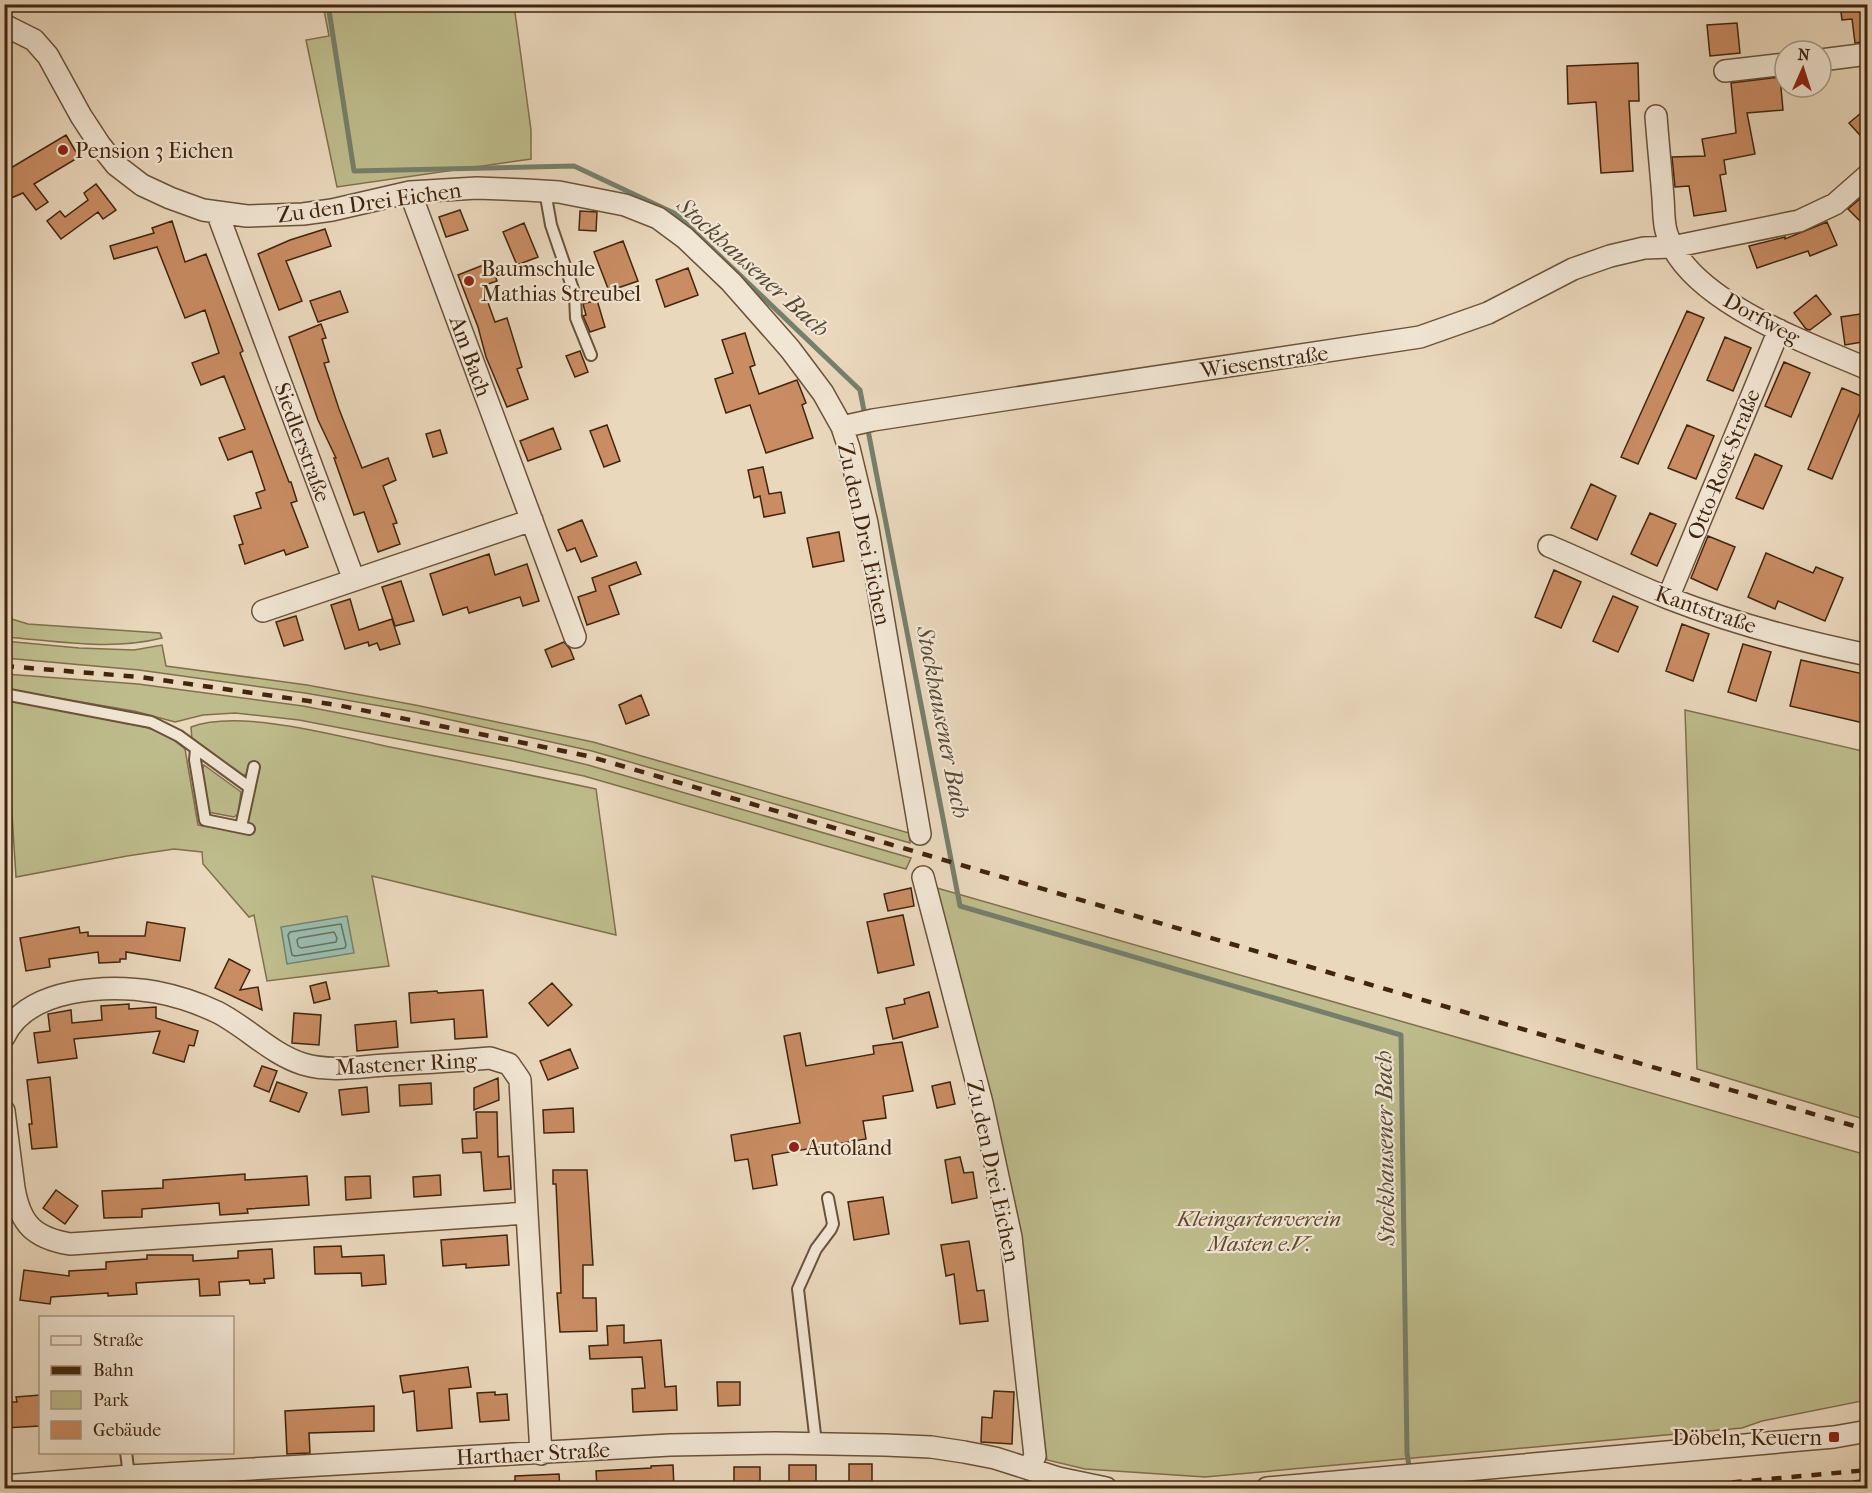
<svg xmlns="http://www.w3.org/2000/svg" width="1872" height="1493" font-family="'IM FELL French Canon',serif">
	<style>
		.green { fill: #bebc8c; stroke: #80704c; stroke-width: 1.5 }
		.water { fill: #99bbac; stroke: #767f6c; stroke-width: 1.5 }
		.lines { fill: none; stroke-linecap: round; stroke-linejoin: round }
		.shore { stroke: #6d705c; stroke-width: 1.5 }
		.stream { stroke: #767f6c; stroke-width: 5 }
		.building { fill: #c98c63; stroke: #41250d; stroke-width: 1.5 }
		.service-casing { stroke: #6b5239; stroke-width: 14 }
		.minor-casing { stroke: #6b5239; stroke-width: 24 }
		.service { stroke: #f1e6d4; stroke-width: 10 }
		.minor { stroke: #f1e6d4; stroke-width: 21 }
		.rail { stroke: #41250d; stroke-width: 4.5; stroke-dasharray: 10 10; stroke-linecap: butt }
		.poi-dot { fill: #8f2418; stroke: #f1e6d4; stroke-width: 2 }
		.labels { text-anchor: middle; stroke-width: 4.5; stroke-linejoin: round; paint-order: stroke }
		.poi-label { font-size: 22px; fill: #41250d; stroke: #f1e6d4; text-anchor: start }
		.street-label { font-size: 22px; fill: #41250d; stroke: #f1e6d4 }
		.park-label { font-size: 22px; font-style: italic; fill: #604b2d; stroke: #f1e6d4 }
		.water-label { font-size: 24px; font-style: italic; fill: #574a35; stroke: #f1e6d4 }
	</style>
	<rect width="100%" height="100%" fill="#ead8bd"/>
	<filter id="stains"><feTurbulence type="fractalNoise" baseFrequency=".00333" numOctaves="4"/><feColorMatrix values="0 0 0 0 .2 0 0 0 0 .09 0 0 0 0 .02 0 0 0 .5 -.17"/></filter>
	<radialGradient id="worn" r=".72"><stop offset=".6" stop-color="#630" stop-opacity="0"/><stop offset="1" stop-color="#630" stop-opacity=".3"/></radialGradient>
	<path class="green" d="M323 5H514L531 130V159L337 187 306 40 329 36Z
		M5 617 28 624 160 633 162 638C111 651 56 641 5 637Z
		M4 641 79 648 134 650 162 645 166 666 307 685 415 705 593 742 909 833 910 843 592 751 415 712 305 693 139 670 5 658Z
		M5 674 138 684 303 706 514 747 588 765 911 858 906 869 584 776 508 760 299 720 235 713 203 715 175 722 134 711 5 689Z
		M4 699 145 727 166 734 185 749 198 825 253 834 255 828 248 822 259 764 252 762 248 774 243 775 192 740 191 727C239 709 334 735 385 746 456 760 526 774 596 789L616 935 372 876 389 966 267 981 254 915 249 917 203 864 202 852 174 849 127 856 16 877 11 799H5Z
		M1685 710 1867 752V1120L1697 1069Z
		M204 765 241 792 238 814 234 817 208 812 202 770Z
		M930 886 1867 1155V1400L1762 1421 1742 1428 1205 1477 1085 1469 1047 1460 1016 1233Z"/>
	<path class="water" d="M347 916 354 953 287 964 281 927Z"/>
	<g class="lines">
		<path class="shore" d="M341 924 346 945 345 948 295 956 292 955 288 935 290 932Z
			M334 932 337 938 336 942 301 948 298 946 297 940 299 938Z"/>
		<path class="stream" d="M328 4 354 171 574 166 676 214 860 390 865 416
			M867 425 960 906 1401 1035 1407 1453 1410 1472"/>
	</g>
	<path class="building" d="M1840 4H1868V41L1855 43 1852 19 1842 20Z
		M1737 23 1740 53 1710 56 1707 25Z
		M1638 63 1639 101H1629L1633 171 1601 173 1596 102 1568 104 1567 66Z
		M1780 77 1783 110 1747 113 1755 154 1724 160 1726 174 1720 175 1726 211 1694 216 1689 186 1675 187 1672 157 1705 156 1702 139 1736 133 1731 83Z
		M1868 107V144L1849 123Z
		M66 135 79 157 34 184 48 202 36 210 23 193 4 201V172Z
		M96 184 116 210 103 219 98 212 61 239 47 221 60 211 65 217 88 200 84 193Z
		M1868 192V229L1848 209Z
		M460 210 468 230 446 237 439 217Z
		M580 211 597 212 596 231 579 230Z
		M172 221 185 262 206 254 243 351 240 353 289 482H291L297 501 291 503 308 547 286 555 284 550 245 564 239 545 243 544 234 516 261 508 256 493 265 490 252 451 228 460 219 438 245 429 224 376 201 385 192 363 219 353 205 310 185 318 157 247 114 259 110 246 154 233 152 228Z
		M1827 222 1837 245 1810 256 1808 251 1757 268 1749 246 1785 237V239Z
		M524 223 538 257 517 265 503 232Z
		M325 229 331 246 286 261 302 301 279 310 258 254 290 240Z
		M623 241 638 281 609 291 594 252Z
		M491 262 497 281 482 286 495 322 507 318 522 367 517 369 528 399 507 407 486 357 478 327 458 275Z
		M688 268 698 295 665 307 656 280Z
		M340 291 348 312 318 322 310 301Z
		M1816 295 1831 314 1810 330 1806 329 1794 313Z
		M597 300 605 327 590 332 583 316 586 315 583 304Z
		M1687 311 1704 318 1638 464 1621 457Z
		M1860 314 1862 326 1868 325V341L1845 345 1841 317Z
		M321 324 326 338 322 339 329 362 324 363 339 409 362 468 388 458 396 480 383 486 397 523 393 524 400 544 378 552 364 512 354 515 334 458H336L318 420 289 337Z
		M745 333 755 365 750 367 759 394 797 380 806 403 802 405 813 438 766 453 750 405 726 413 715 379 733 373 722 340Z
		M1725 337 1751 348 1733 391 1707 380Z
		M580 351 588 372 575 377 566 356Z
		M1784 362 1810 373 1791 417 1765 406Z
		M1842 388 1866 398 1832 479 1808 469Z
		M607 425 620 461 604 467 590 431Z
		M1687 425 1714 436 1696 479 1668 468Z
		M553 428 561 449 528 461 520 441Z
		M440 430 447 453 433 457 426 434Z
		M1755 454 1782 466 1763 509 1736 498Z
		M763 467 769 494 781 492 785 513 764 517 760 496 754 498 748 470Z
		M1591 484 1616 496 1597 540 1571 528Z
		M1650 513 1676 524 1657 566 1631 554Z
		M582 520 597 556 581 562 575 548 567 551 558 530Z
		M839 532 844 561 813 567 807 538Z
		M1708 536 1735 547 1717 590 1691 578Z
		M1766 553 1813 573 1816 567 1843 578 1825 621 1778 601 1775 609 1748 597Z
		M489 554 495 575 527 564 539 601 523 606 520 597 469 613 467 607 443 615 430 574Z
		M636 562 641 574 609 586 619 614 587 625 578 597 596 591 592 578Z
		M1554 570 1581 582 1561 628 1535 617Z
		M401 581 414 621 395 626 382 587Z
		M1613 596 1638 607 1618 652 1593 641Z
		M350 599 359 630 392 619 400 644 380 650 377 643 369 646 368 642 345 649 331 605Z
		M296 616 303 640 284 646 276 622Z
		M1682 624 1709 634 1693 681 1666 671Z
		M564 642 570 649 574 659 552 667 545 650Z
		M1743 644 1771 652 1756 701 1728 692Z
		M1801 660 1868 675V724L1790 706Z
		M641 695 649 715 626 724 619 705Z
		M911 888 914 906 888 911 884 894Z
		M903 915 914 965 878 973 867 922Z
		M147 922 185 928 180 961 126 952V959H120V962L99 963 98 952 49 959 50 967 26 971 20 938 79 927 80 933 88 932V936H145Z
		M229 959 250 970 240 990 258 987 262 1010 215 988Z
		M326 982 330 999 314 1003 310 986Z
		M552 983 572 1005 548 1026 529 1003Z
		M483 990 487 1037 455 1039 454 1019 411 1023 409 993 437 991 438 993Z
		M929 992 938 1027 893 1039 886 1008 905 1004 904 999Z
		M129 1004V1009L156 1007V1018L198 1031 194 1046 189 1045 184 1062 153 1053 160 1031 74 1039 77 1058 38 1063 34 1033 50 1031 48 1014 71 1010 72 1023 102 1020 101 1006Z
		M294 1013 321 1015 319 1045 292 1043Z
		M396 1021 398 1047 357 1051 355 1025Z
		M800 1033 806 1066 874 1054 873 1046 902 1042 913 1091 883 1096 886 1118 863 1121 866 1139 772 1155 777 1185 753 1189 748 1159 735 1161 731 1135 800 1123 784 1036Z
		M570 1049 578 1068 548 1080 540 1061Z
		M262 1066 277 1071 269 1092 254 1086Z
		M50 1077 57 1147 32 1149 29 1124H32L27 1080Z
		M498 1078 499 1100 474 1110V1088Z
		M277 1082 307 1093 299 1112 270 1101Z
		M950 1082 955 1104 937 1108 932 1086Z
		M431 1083 432 1104 400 1106 399 1085Z
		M367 1087 369 1112 342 1115 339 1090Z
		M573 1108 574 1132 544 1133 543 1110Z
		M476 1112H497L498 1157 509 1156 511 1189 484 1191 481 1152 463 1153 462 1139 477 1138Z
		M960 1157 964 1173 973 1172 977 1198 952 1203 945 1160Z
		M553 1170H587L593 1265H583V1298H596L597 1331 560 1332 557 1293H561L556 1184H553Z
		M245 1174V1180L307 1176 309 1205 247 1209 248 1213 220 1215 219 1203 142 1209V1217L104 1218 102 1191 163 1188V1180Z
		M440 1175 441 1195 414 1197 413 1177Z
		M370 1176 371 1198 346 1200 345 1177Z
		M56 1190 78 1206 65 1224 43 1208Z
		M883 1197 889 1234 854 1240 848 1202Z
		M507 1235 509 1265 466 1268V1264L443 1266 441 1240Z
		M969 1241 977 1291 984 1290 988 1321 960 1324 954 1274 946 1276 941 1245Z
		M341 1246 342 1257 384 1255 386 1284 362 1286 361 1273 315 1274 314 1247Z
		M272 1249 274 1278 264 1279 265 1283 250 1284 249 1280 219 1282 220 1295 200 1296 199 1279 136 1283 137 1294 108 1296V1293L51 1297 50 1304 20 1300 24 1270 69 1276V1271L106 1269V1262L147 1259V1255H193V1261L238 1258V1251Z
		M624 1325V1343L661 1340 665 1387 676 1386 677 1410 633 1412 632 1389 645 1388 642 1357 590 1359 589 1346 608 1345 607 1326Z
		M468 1367 471 1387 449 1389 452 1428 417 1431 414 1391 403 1393 400 1376Z
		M717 1382H740V1405L718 1406Z
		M994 1391 1014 1392 1012 1444 981 1442 982 1417 992 1418Z
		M495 1392V1395L507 1394 509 1420 480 1422 477 1393Z
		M40 1395V1426L4 1428V1402H17L16 1397Z
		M374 1406V1431L309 1433 310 1453 287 1454 285 1411Z
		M849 1464H872V1488H849Z
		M673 1465 674 1488H597L596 1471 651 1468V1466Z
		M789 1465H816V1488H789Z
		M734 1467H760V1488H734Z
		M559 1474 560 1488H515V1476Z"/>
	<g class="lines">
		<g class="service-casing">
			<path id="service" d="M545 191 551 225 575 295 576 318 591 355
				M4 694 151 722 179 736 249 787
				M196 749 195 760 205 820 249 829
				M241 827 254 767
				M816 1443 798 1289 816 1249 831 1229 833 1224 828 1198
				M126 1452 129 1476"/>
		</g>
		<g class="minor-casing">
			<path id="minor" d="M4 25 34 40 48 56 81 116 100 145 116 165 142 185 170 198 203 210 247 216 303 214 332 210 410 192 477 188 526 190 559 192 625 205 658 218 685 238 731 282 790 349 823 393 842 427 849 448 867 523 920 834
				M1821 60 1868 54
				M1725 71 1785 64
				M1656 116C1658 143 1661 171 1663 198 1664 209 1663 223 1667 234 1688 301 1808 343 1868 369
				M410 192 575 637
				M217 212 354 580
				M842 427 873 420 1016 398 1420 337 1488 313 1573 269 1610 256 1644 248 1672 247 1799 221 1835 204 1868 175
				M1549 546C1589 563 1628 582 1668 598 1732 623 1800 641 1868 655
				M1668 598 1779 330
				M263 611 532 520
				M923 877 982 1103 1011 1237 1035 1456 1029 1469
				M4 1037C27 987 109 984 156 992 177 996 198 1003 217 1012 247 1027 271 1054 303 1064 329 1072 358 1067 385 1065 420 1063 455 1061 490 1058L509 1064 520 1080 527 1213
				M4 1111 14 1188
				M4 1189 14 1188C20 1224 34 1238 70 1244L527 1213 541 1454
				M4 1486 129 1476 670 1445 775 1443 885 1445 931 1447 964 1452 995 1458 1058 1478 1106 1488
				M1267 1488 1834 1437 1868 1431"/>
		</g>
		<use href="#service" class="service"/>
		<use href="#minor" class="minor"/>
		<path class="rail" d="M4 666 140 677 337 705 588 756 1868 1130
			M1672 1488 1868 1470
			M1793 1488 1868 1481"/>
	</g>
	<g class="poi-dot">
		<circle cx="63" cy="150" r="6"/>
		<circle cx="469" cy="281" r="6"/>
		<circle cx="794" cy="1147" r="6"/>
		<rect x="1828" y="1431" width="12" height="12" rx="3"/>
	</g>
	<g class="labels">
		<g class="poi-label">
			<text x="75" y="158">Pension 3 Eichen</text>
			<text x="481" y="276">Baumschule<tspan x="481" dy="25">Mathias Streubel</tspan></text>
			<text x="806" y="1155">Autoland</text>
			<text x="1822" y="1445" text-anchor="end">Döbeln, Keuern</text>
		</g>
		<g class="street-label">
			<text transform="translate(369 202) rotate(-8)" y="8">Zu den Drei Eichen</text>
			<text transform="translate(1762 318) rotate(29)" y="8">Dorfweg</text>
			<text transform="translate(471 356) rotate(70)" y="8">Am Bach</text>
			<text transform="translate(1264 361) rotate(-8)" y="8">Wiesenstraße</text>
			<text transform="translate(303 442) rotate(70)" y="8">Siedlerstraße</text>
			<text transform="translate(1723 464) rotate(-68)" y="8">Otto-Rost-Straße</text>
			<text transform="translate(865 534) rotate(78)" y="8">Zu den Drei Eichen</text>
			<text transform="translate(1706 609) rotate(19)" y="8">Kantstraße</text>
			<text transform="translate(406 1063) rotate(-3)" y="8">Mastener Ring</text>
			<text transform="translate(994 1171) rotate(78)" y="8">Zu den Drei Eichen</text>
			<text transform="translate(533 1453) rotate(-3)" y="8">Harthaer Straße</text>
		</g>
		<g class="park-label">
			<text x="1259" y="1226">Kleingartenverein<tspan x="1259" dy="25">Masten e.V.</tspan></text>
		</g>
		<g class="water-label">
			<text transform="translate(753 267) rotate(42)" y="8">Stockhausener Bach</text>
			<text transform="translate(943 722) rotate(79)" y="8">Stockhausener Bach</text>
			<text transform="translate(1385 1148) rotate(-91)" y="8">Stockhausener Bach</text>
		</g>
	</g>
	<rect width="1872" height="1493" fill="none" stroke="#ead8bd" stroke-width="24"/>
	<rect x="6" y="6" width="1860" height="1481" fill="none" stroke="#41250d" stroke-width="3"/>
	<rect x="12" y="12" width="1848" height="1469" fill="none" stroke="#41250d" stroke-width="1.5"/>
	<rect x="39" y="1316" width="195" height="138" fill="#f1e6d4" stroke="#ab9984" stroke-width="1.5"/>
	<rect x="51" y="1336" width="30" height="9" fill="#f1e6d4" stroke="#ab9984" stroke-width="1.5"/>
	<text x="93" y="1346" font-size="18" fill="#41250d">Straße</text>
	<rect x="51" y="1366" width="30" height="9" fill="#41250d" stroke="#ab9984" stroke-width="1.5"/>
	<text x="93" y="1376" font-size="18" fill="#41250d">Bahn</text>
	<rect x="51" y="1391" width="30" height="18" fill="#bebc8c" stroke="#ab9984" stroke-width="1.5"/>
	<text x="93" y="1406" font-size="18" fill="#41250d">Park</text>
	<rect x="51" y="1421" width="30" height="18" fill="#c98c63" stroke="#ab9984" stroke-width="1.5"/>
	<text x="93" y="1436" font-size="18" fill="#41250d">Gebäude</text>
	<g transform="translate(1803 69) rotate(3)"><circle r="28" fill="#f1e6d4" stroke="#ab9984" stroke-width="1.5"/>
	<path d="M0-4.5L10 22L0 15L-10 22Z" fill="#8f2418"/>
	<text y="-9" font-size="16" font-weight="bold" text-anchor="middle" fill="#41250d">N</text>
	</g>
	<rect width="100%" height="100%" filter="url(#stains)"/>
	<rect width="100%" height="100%" fill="url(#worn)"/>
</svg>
